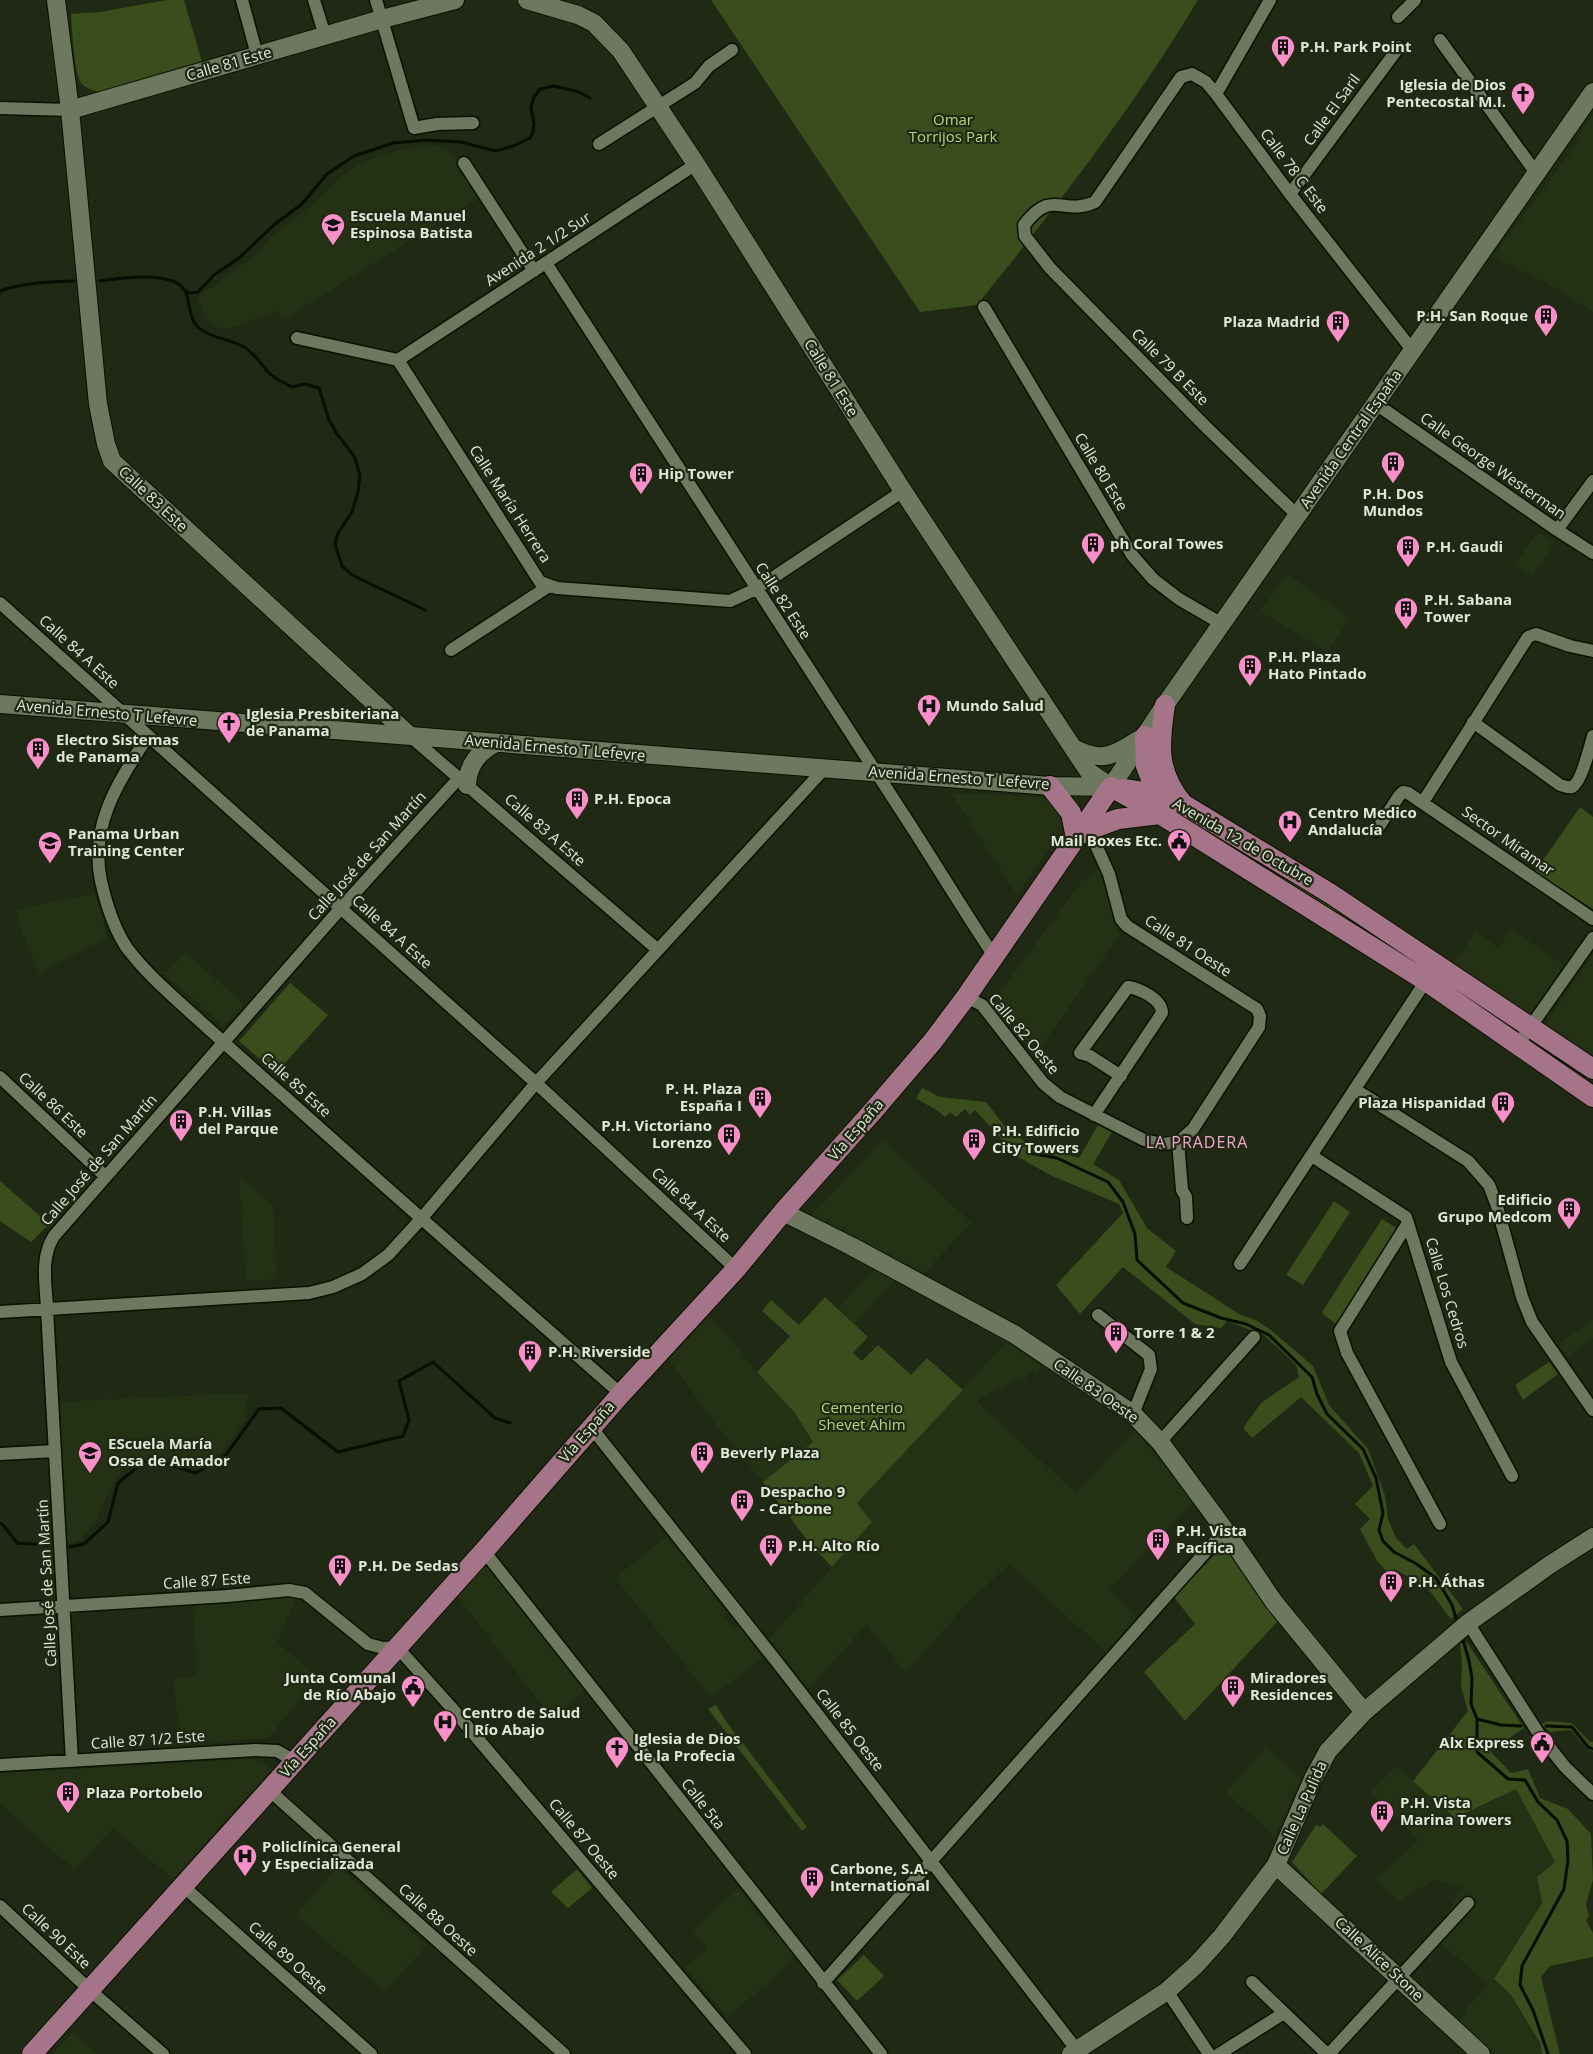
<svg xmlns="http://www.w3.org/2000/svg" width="1593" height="2054" font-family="'Open Sans',sans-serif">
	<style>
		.built { fill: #253114 }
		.green { fill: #3a4d1d }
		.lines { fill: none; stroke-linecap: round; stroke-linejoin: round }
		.stream { stroke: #050e00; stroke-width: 3 }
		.street-casing { stroke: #091101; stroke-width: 15 }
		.secondary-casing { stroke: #091101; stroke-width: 20 }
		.primary-casing { stroke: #091101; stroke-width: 22 }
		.street { stroke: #6d785f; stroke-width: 12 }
		.secondary { stroke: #6d785f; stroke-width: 18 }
		.primary { stroke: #a67488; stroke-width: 20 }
		.labels { text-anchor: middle; stroke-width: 4.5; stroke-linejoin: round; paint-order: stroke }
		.poi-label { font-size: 15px; font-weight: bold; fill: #e0e6d8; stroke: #202913; text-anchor: start }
		.street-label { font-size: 15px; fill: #e0e6d8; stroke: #202913 }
		.park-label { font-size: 15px; fill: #b3d684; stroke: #202913 }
		.neighbourhood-label { font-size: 16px; letter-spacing: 1px; fill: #f2a7ce; stroke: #202913 }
	</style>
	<rect width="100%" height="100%" fill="#202913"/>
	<path class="built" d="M1593 114V312L1552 286 1493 256 1577 144 1576 142 1577 137Z
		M436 146 450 150 480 197 286 318 274 311 230 329 218 327 206 319 198 301 200 295 256 255 273 236 318 200 340 177 360 164 381 154 420 147Z
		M1537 532 1555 543 1533 576 1515 565Z
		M1287 574 1350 618 1327 652 1260 611Z
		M951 793 1055 798 1069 821 1017 895Z
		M1099 870 1105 881 1119 935 1038 1052 1022 1035 995 999 1082 881Z
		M95 893 108 937 39 972 21 931 16 910Z
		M1511 929 1564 965 1532 1013 1527 1014 1454 963 1476 932 1499 948Z
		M185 952 244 1004 224 1026 165 974Z
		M1593 954V1059L1544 1026Z
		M883 1140 972 1223 923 1274 919 1275 810 1217Z
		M239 1176 273 1206 277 1279 246 1281Z
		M877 1267 897 1278 854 1324 838 1308Z
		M708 1318 728 1336 757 1372 795 1413 813 1442 763 1482 710 1417 669 1359Z
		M1593 1319V1338L1568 1356 1559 1344Z
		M1007 1341 1042 1366 1037 1373 1032 1370 1024 1381 1020 1378 990 1392 977 1402 1076 1493 1135 1431 1194 1501 1109 1590 1138 1617 1107 1653 1009 1564 962 1609 906 1673 867 1624 808 1689 769 1639 872 1522 857 1503Z
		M248 1393 246 1420 223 1450 210 1459 196 1461 178 1458 138 1459 123 1468 115 1480 94 1523 81 1540 67 1544 57 1402Z
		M668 1535 726 1612 724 1617 732 1627 739 1626 763 1658 711 1697 615 1578Z
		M486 1565 492 1570 586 1687 554 1721 458 1597Z
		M284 1595 296 1599 277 1642 318 1678 268 1738 179 1744 174 1678 197 1677 193 1604Z
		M1266 1748 1301 1778 1275 1837 1226 1792Z
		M250 1759 261 1761 271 1770 173 1879 113 1828 75 1870 0 1804V1773Z
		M1397 1766 1455 1818 1516 1789 1555 1862 1537 1877 1542 1903 1494 1979 1511 1995 1540 2043 1542 2054H1494L1458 2021 1465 2014 1466 2009 1488 1985 1442 1944 1437 1931 1462 1887 1435 1880 1398 1901 1376 1879 1419 1840 1371 1792Z
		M338 1867 427 1945 385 1991 296 1915Z
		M738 1888 773 1934 776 1931 795 1956 764 1989 763 1987 728 2017 685 1968 707 1948 693 1931Z
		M73 2032 88 2046 97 2054H53Z"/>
	<path class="green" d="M167 0H184L202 62 189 67 100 92C92 90 84 88 80 81 74 69 72 28 71 14L100 12Z
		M711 0H1198C1133 108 1056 207 977 305L920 312Z
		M1580 807 1593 817V909L1535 872Z
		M1176 808 1422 959 1421 967 1185 822 1175 812Z
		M290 983 328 1015 276 1073 239 1041Z
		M922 1088 940 1097 986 1102 1010 1133 1031 1144 1079 1158 1098 1125 1112 1132 1093 1164 1119 1180 1147 1228 1176 1251 1166 1267 1239 1314 1256 1320 1271 1330 1313 1366 1329 1405 1368 1449 1385 1496 1388 1519 1396 1538 1407 1549 1414 1544 1463 1609 1451 1619 1429 1590 1395 1569 1389 1574 1377 1561 1360 1529 1370 1519 1355 1504 1373 1486 1359 1453 1301 1397 1252 1438 1243 1428 1261 1403 1299 1377 1296 1365 1264 1335 1227 1321 1221 1328 1195 1324 1123 1267 1080 1314 1056 1285 1123 1213 1119 1204 1048 1174 1017 1156 975 1110 970 1115 965 1109 956 1117 950 1112 945 1117C937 1109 926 1105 916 1098Z
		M0 1181 49 1224 31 1242 0 1221Z
		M1334 1201 1350 1212 1303 1285 1286 1275Z
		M1382 1219 1398 1229 1336 1324 1324 1315 1322 1312Z
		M825 1297 868 1337 853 1353 862 1361 878 1345 911 1375 927 1358 963 1390 857 1503 872 1522 832 1567 811 1545 763 1482 813 1442 795 1413 757 1372 790 1336 762 1311 771 1300 799 1325Z
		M1549 1362 1558 1374 1523 1400 1515 1385Z
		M1227 1546 1241 1562 1278 1621 1185 1721 1144 1672 1195 1624 1174 1597 1222 1547Z
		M1466 1641 1524 1728 1490 1751 1511 1773 1528 1769 1540 1798 1568 1809 1591 1834 1593 1880 1586 1904 1589 1917 1586 1920 1593 1933V1957L1550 1966 1541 1977 1560 2054H1542L1540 2043 1511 1995 1494 1979 1542 1903 1537 1877 1555 1862 1516 1789 1455 1818 1413 1781 1468 1711 1461 1687 1462 1664 1460 1644Z
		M716 1705 728 1724 807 1827 802 1831 708 1709Z
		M1548 1721 1572 1723 1590 1742H1593V1752L1586 1748 1571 1730 1550 1732 1541 1724Z
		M1323 1824 1357 1856 1321 1894 1292 1862 1316 1825 1320 1827Z
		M577 1869 592 1888 568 1908 551 1892Z
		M864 1955 884 1976 857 2001 837 1980Z"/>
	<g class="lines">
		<path class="stream" d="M100 281C119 278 177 269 186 293 190 304 189 319 199 328 210 338 229 339 242 346 253 351 261 364 269 373 275 379 285 383 292 387L305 384 319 388 329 420 337 434 354 456 360 475 358 492 352 512 338 533 335 544 342 566 352 575 425 610
			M0 291C24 282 49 282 74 281
			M187 291 189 293 198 292 214 275 239 258 275 224 302 204 327 174 354 156 393 143 426 140 461 142 495 151 513 146 530 138 533 132 534 124 531 107 534 97 540 89 554 86 579 92 590 98
			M1030 1153 1057 1158 1108 1182 1123 1202 1135 1234 1137 1260 1183 1303 1221 1318 1246 1324 1269 1335 1312 1377 1317 1394 1327 1414 1363 1449 1376 1478 1383 1513 1379 1530 1383 1541 1394 1552 1415 1563 1436 1578 1452 1605 1458 1625
			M0 1523 4 1526 17 1543 48 1545
			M70 1547 84 1544 108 1522 118 1483 144 1462 165 1463 196 1473 226 1455 259 1409 281 1408 338 1452 403 1436 409 1420 399 1381 433 1362 495 1418 510 1423
			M1462 1636 1469 1661 1472 1678 1471 1704 1477 1719V1752L1508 1779 1525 1780 1538 1802 1557 1820 1567 1841 1568 1860 1564 1889 1522 1966 1520 1985 1533 2010 1548 2054
			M1477 1719 1501 1725 1521 1726
			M1546 1726 1572 1727 1588 1747 1593 1749"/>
		<g class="street-casing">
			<path id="street" d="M242 0 257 55
				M314 0 325 36
				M376 0 414 128 437 124 473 123
				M1398 17 1415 0
				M1440 40 1536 173
				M1216 94 1270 0
				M0 108 70 110
				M599 144 695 83 709 66 732 50
				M464 163 534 271
				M1290 194 1399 47
				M546 263C663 444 781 625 898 806 931 856 961 907 994 956
				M984 307 1132 555 1153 579 1179 599 1222 624
				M297 338 398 360
				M398 360 540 582 557 588 730 601 756 589 903 491
				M398 360 696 164
				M1376 404 1557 530 1593 553
				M1298 516 1204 425 1050 268 1025 236 1024 225C1053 187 1062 217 1095 202L1181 77 1192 74 1206 82 1216 94 1290 194 1413 351
				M1557 530 1593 481
				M0 603 536 1083 736 1269
				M451 650 549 586
				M1473 722 1560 785C1564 786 1567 788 1572 787 1581 783 1590 747 1593 736
				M148 736C119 781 89 825 101 881 106 903 114 929 127 948 145 972 168 992 190 1012 221 1040 252 1068 284 1096 395 1196 508 1295 621 1394
				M410 736 658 950
				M1423 802 1528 637 1536 634 1570 646 1593 651
				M1376 831 1399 796 1403 792 1408 793 1593 919
				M1080 833 1094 841 1109 874 1121 919 1127 926 1257 1009 1260 1016 1259 1027 1193 1129 1178 1142
				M966 997 982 1005 1043 1083 1060 1097 1144 1140 1163 1144 1178 1142
				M1517 1046 1593 938
				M0 1077 106 1177
				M1356 1090 1468 1161 1489 1185 1496 1203 1522 1297 1532 1322 1593 1410
				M1094 1115 1162 1013C1162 999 1140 989 1128 987L1080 1053 1090 1056 1121 1076
				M1178 1142 1182 1190 1186 1197 1187 1218
				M1312 1156 1406 1217 1451 1362 1512 1476
				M1408 1223 1340 1331 1347 1353 1440 1524
				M1240 1264 1429 976
				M0 1312 309 1293 333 1287 362 1274 388 1255 421 1219 536 1083 824 769
				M1098 1315 1149 1355 1151 1369 1133 1414
				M591 1427 784 1671 1080 2054
				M1160 1442 1254 1337
				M0 1454 55 1451
				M484 1551 881 2054
				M0 1610 227 1596 289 1590 305 1593 368 1644 383 1648 397 1647 450 1706 745 2054
				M1468 1623 1539 1734 1565 1767 1593 1794
				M72 1761 47 1309C46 1284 40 1258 54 1236L341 908 459 778
				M0 1765 255 1750 277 1751 295 1761
				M269 1790 564 2054
				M183 1886 371 2054
				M0 1906 91 1991 163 2054
				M1252 1982 1327 2054
				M823 1983 1225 1530
				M1167 1991 1209 2054
				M1219 2054 1284 2013
				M1329 2054 1468 1903"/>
		</g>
		<g class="secondary-casing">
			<path id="secondary" d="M56 0 70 110 98 404 106 444 112 461 410 736
				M527 0 578 15 594 23 621 51 696 164 903 491 1073 748 1089 772 1111 787
				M70 110 382 19 455 0
				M0 704 1050 786 1111 787
				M1073 748C1101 763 1113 756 1138 740
				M467 785C468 765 478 752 496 743
				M1111 787 1165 705 1593 92
				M783 1212 851 1246 1014 1334 1133 1414 1160 1442 1225 1530 1274 1602 1364 1712
				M1276 1865 1481 2054
				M1071 2054 1167 1991 1196 1965 1222 1936 1276 1865 1313 1779 1328 1751 1364 1712 1468 1623 1548 1566 1593 1537"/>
		</g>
		<g class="primary-casing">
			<path id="primary" d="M1165 705C1159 744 1156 772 1183 804
				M1145 736 1146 766 1157 794
				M1050 786 1071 813 1076 838
				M1111 787 1160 814 1426 981 1593 1097
				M1123 789 1157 794 1183 804 1331 894 1593 1069
				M1080 833 1118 819 1160 814
				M32 2054 484 1551 621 1394 736 1269 783 1212 873 1111 933 1041 966 997 1111 787"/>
		</g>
		<use href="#street" class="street"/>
		<use href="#secondary" class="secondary"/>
		<use href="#primary" class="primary"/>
	</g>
	<defs>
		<g id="building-pin" transform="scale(1.25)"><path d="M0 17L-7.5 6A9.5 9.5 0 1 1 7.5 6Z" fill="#f98fc9" stroke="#202913"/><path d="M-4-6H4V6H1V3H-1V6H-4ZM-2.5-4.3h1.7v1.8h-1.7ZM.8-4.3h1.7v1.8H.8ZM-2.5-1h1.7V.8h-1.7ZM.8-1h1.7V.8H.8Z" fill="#111"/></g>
		<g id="church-pin" transform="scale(1.25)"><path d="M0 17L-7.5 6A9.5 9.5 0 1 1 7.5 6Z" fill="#f98fc9" stroke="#202913"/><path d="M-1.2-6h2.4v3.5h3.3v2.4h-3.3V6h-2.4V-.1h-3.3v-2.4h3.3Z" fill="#111"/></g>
		<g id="school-pin" transform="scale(1.25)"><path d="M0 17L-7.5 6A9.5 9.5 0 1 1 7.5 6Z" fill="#f98fc9" stroke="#202913"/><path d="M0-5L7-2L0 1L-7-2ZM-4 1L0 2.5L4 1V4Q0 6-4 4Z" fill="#111"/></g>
		<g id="hospital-pin" transform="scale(1.25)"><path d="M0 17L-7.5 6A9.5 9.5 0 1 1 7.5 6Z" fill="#f98fc9" stroke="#202913"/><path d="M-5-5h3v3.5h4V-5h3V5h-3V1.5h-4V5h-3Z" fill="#111"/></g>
		<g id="civic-pin" transform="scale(1.25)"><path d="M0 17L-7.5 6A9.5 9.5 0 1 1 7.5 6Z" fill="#f98fc9" stroke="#202913"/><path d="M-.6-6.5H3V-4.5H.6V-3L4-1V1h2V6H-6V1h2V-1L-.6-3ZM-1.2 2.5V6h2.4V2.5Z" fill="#111"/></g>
	</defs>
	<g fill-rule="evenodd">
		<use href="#building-pin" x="1283" y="47"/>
		<use href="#church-pin" x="1523" y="94"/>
		<use href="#school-pin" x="333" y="225"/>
		<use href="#building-pin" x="1546" y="316"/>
		<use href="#building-pin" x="1338" y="322"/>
		<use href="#building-pin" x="1393" y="463"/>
		<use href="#building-pin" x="641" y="474"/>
		<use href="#building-pin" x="1093" y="544"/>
		<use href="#building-pin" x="1408" y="547"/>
		<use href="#building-pin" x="1406" y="609"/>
		<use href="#building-pin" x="1250" y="666"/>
		<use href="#hospital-pin" x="929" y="706"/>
		<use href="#church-pin" x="229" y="723"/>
		<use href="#building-pin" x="38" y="749"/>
		<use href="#building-pin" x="577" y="799"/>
		<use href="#hospital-pin" x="1290" y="822"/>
		<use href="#civic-pin" x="1179" y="841"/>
		<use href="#school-pin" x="50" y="843"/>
		<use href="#building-pin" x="760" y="1098"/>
		<use href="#building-pin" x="1503" y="1103"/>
		<use href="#building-pin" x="181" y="1121"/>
		<use href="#building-pin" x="729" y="1135"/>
		<use href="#building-pin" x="974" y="1140"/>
		<use href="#building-pin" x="1569" y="1209"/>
		<use href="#building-pin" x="1116" y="1333"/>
		<use href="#building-pin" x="530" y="1352"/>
		<use href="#school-pin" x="90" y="1453"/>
		<use href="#building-pin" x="702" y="1453"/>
		<use href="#building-pin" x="742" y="1501"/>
		<use href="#building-pin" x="1158" y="1540"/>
		<use href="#building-pin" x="771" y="1546"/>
		<use href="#building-pin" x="340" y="1566"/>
		<use href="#building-pin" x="1391" y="1582"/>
		<use href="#civic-pin" x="413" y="1687"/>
		<use href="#building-pin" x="1233" y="1687"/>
		<use href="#hospital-pin" x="445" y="1722"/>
		<use href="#civic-pin" x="1542" y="1743"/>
		<use href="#church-pin" x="617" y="1748"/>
		<use href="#building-pin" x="68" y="1793"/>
		<use href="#building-pin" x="1382" y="1812"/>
		<use href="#hospital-pin" x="245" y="1856"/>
		<use href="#building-pin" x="812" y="1878"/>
	</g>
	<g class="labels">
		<g class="poi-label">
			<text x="1300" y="52">P.H. Park Point</text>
			<text x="1506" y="90" text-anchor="end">Iglesia de Dios<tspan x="1506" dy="17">Pentecostal M.I.</tspan></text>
			<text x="350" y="221">Escuela Manuel<tspan x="350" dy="17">Espinosa Batista</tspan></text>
			<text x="1528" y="321" text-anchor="end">P.H. San Roque</text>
			<text x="1320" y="327" text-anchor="end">Plaza Madrid</text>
			<text x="658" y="479">Hip Tower</text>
			<text x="1393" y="499" text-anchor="middle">P.H. Dos<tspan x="1393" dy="17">Mundos</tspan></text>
			<text x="1110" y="549">ph Coral Towes</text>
			<text x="1426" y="552">P.H. Gaudi</text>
			<text x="1424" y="605">P.H. Sabana<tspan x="1424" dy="17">Tower</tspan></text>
			<text x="1268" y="662">P.H. Plaza<tspan x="1268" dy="17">Hato Pintado</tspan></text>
			<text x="946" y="711">Mundo Salud</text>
			<text x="246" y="719">Iglesia Presbiteriana<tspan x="246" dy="17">de Panama</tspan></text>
			<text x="56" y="745">Electro Sistemas<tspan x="56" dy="17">de Panama</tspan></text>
			<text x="594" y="804">P.H. Epoca</text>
			<text x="1308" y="818">Centro Medico<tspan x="1308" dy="17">Andalucía</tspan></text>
			<text x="68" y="839">Panama Urban<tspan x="68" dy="17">Training Center</tspan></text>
			<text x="1162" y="846" text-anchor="end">Mail Boxes Etc.</text>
			<text x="742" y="1094" text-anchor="end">P. H. Plaza<tspan x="742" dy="17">España I</tspan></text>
			<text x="1486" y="1108" text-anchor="end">Plaza Hispanidad</text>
			<text x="198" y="1117">P.H. Villas<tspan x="198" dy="17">del Parque</tspan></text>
			<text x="712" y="1131" text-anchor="end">P.H. Victoriano<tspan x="712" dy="17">Lorenzo</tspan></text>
			<text x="992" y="1136">P.H. Edificio<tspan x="992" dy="17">City Towers</tspan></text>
			<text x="1552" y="1205" text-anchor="end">Edificio<tspan x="1552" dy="17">Grupo Medcom</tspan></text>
			<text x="1134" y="1338">Torre 1 &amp; 2</text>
			<text x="548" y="1357">P.H. Riverside</text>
			<text x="108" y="1449">EScuela María<tspan x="108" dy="17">Ossa de Amador</tspan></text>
			<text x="720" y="1458">Beverly Plaza</text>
			<text x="760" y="1497">Despacho 9<tspan x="760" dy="17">- Carbone</tspan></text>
			<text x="1176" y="1536">P.H. Vista<tspan x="1176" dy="17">Pacífica</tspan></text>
			<text x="788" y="1551">P.H. Alto Río</text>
			<text x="358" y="1571">P.H. De Sedas</text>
			<text x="1408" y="1587">P.H. Áthas</text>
			<text x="396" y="1683" text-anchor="end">Junta Comunal<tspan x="396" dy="17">de Río Abajo</tspan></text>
			<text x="1250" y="1683">Miradores<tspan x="1250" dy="17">Residences</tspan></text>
			<text x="462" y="1718">Centro de Salud<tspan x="462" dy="17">| Río Abajo</tspan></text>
			<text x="634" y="1744">Iglesia de Dios<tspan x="634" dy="17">de la Profecia</tspan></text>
			<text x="1524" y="1748" text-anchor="end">Alx Express</text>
			<text x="86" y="1798">Plaza Portobelo</text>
			<text x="1400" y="1808">P.H. Vista<tspan x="1400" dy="17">Marina Towers</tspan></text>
			<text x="262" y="1852">Policlínica General<tspan x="262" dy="17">y Especializada</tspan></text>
			<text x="830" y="1874">Carbone, S.A.<tspan x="830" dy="17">International</tspan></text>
		</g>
		<g class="street-label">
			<text transform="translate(229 64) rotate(-16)" y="5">Calle 81 Este</text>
			<text transform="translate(1332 110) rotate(-54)" y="5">Calle El Saril</text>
			<text transform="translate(1294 171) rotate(53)" y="5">Calle 78 C Este</text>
			<text transform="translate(538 249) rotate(-33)" y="5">Avenida 2 1/2 Sur</text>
			<text transform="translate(1170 367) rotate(45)" y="5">Calle 79 B Este</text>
			<text transform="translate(831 378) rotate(58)" y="5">Calle 81 Este</text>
			<text transform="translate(1351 439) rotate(-55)" y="5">Avenida Central España</text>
			<text transform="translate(1493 466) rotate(35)" y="5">Calle George Westerman</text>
			<text transform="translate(1101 472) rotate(59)" y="5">Calle 80 Este</text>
			<text transform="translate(153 499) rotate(43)" y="5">Calle 83 Este</text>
			<text transform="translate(510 504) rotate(57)" y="5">Calle María Herrera</text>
			<text transform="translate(783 601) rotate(57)" y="5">Calle 82 Este</text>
			<text transform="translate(79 652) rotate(42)" y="5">Calle 84 A Este</text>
			<text transform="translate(107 713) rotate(5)" y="5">Avenida Ernesto T Lefevre</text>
			<text transform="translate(555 748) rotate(5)" y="5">Avenida Ernesto T Lefevre</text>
			<text transform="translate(959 778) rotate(4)" y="5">Avenida Ernesto T Lefevre</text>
			<text transform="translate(545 830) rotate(41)" y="5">Calle 83 A Este</text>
			<text transform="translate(1508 841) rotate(35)" y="5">Sector Miramar</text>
			<text transform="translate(1243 842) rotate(30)" y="5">Avenida 12 de Octubre</text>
			<text transform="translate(367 856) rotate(-48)" y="5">Calle José de San Martín</text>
			<text transform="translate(392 932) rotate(42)" y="5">Calle 84 A Este</text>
			<text transform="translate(1188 946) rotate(33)" y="5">Calle 81 Oeste</text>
			<text transform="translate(1024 1034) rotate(50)" y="5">Calle 82 Oeste</text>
			<text transform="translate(296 1085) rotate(42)" y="5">Calle 85 Este</text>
			<text transform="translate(53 1105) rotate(43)" y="5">Calle 86 Este</text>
			<text transform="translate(856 1130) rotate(-49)" y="5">Vía España</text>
			<text transform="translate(99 1160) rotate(-49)" y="5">Calle José de San Martín</text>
			<text transform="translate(691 1205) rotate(43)" y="5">Calle 84 A Este</text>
			<text transform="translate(1447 1293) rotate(73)" y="5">Calle Los Cedros</text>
			<text transform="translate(1096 1391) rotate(35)" y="5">Calle 83 Oeste</text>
			<text transform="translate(587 1432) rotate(-49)" y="5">Vía España</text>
			<text transform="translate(207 1581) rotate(-4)" y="5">Calle 87 Este</text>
			<text transform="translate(47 1583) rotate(-93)" y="5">Calle José de San Martín</text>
			<text transform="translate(850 1730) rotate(52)" y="5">Calle 85 Oeste</text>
			<text transform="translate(148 1740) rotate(-4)" y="5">Calle 87 1/2 Este</text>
			<text transform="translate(308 1747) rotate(-48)" y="5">Vía España</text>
			<text transform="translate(703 1804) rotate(52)" y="5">Calle 5ta</text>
			<text transform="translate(1302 1808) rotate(-66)" y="5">Calle La Pulida</text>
			<text transform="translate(584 1839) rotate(50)" y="5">Calle 87 Oeste</text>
			<text transform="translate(438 1920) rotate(42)" y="5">Calle 88 Oeste</text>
			<text transform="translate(56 1936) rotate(43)" y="5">Calle 90 Este</text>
			<text transform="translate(288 1958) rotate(42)" y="5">Calle 89 Oeste</text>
			<text transform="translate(1379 1959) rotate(43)" y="5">Calle Alice Stone</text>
		</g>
		<g class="park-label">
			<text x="953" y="125">Omar<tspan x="953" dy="17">Torrijos Park</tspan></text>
			<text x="862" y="1413">Cementerio<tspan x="862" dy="17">Shevet Ahim</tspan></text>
		</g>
		<g class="neighbourhood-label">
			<text x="1197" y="1148">LA PRADERA</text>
		</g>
	</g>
</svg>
